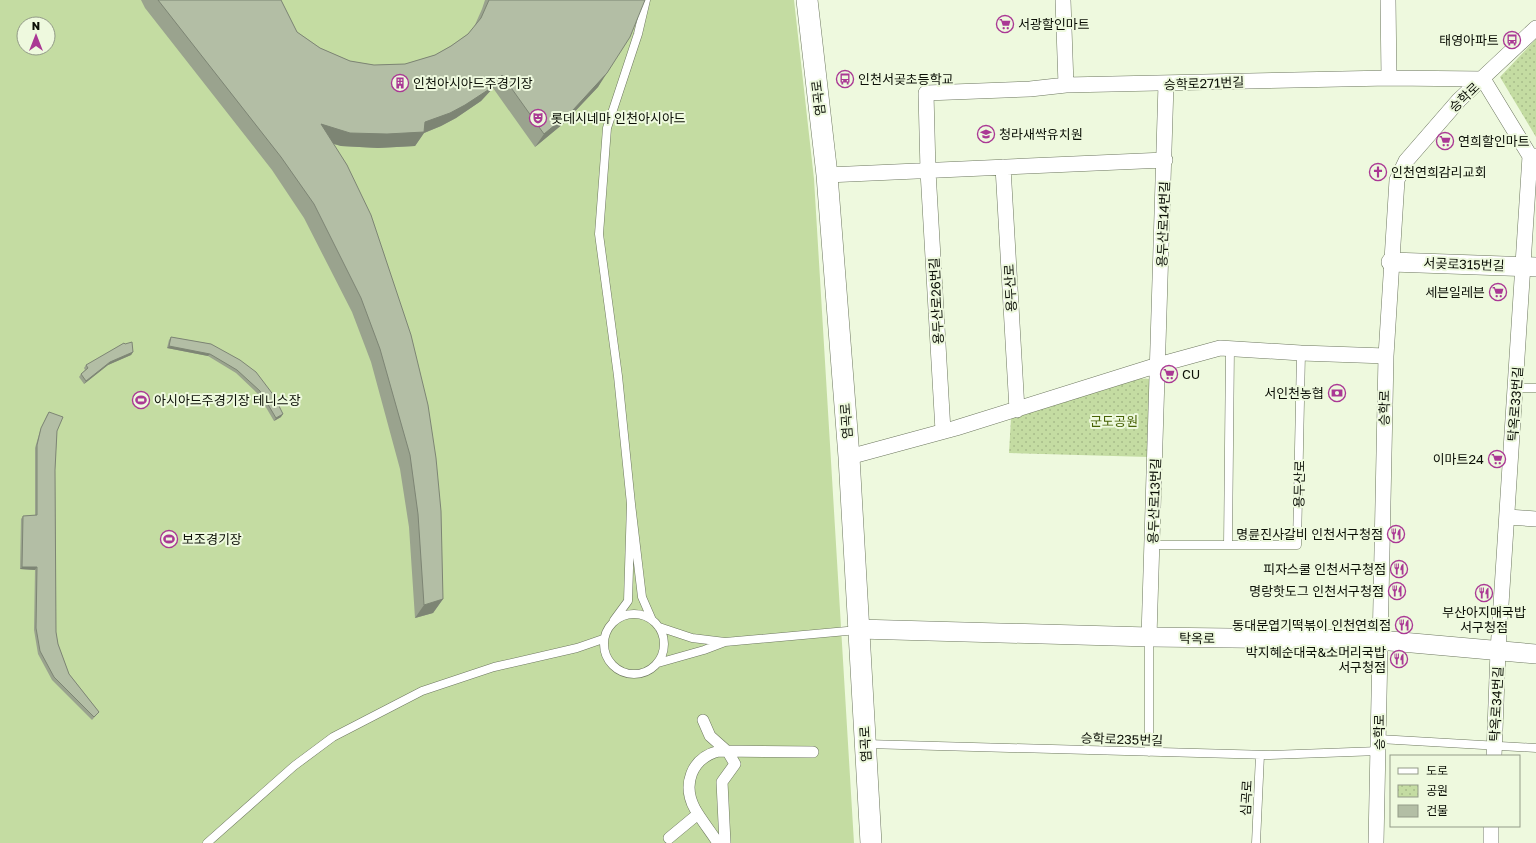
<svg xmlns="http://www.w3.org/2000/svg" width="1536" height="843" font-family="'Golos Text','Noto Sans KR',sans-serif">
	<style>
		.park { fill: url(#park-dots) }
		.garden { fill: #c4dca2; fill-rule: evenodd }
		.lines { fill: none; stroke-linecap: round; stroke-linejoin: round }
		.service-casing { stroke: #6d775f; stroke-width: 9 }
		.pedestrian-casing { stroke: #6d775f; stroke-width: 12 }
		.minor-casing { stroke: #6d775f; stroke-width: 16 }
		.tertiary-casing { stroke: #6d775f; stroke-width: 20 }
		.secondary-casing { stroke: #6d775f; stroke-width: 22 }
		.service { stroke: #fff; stroke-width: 8 }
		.pedestrian { stroke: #fff; stroke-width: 11 }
		.minor { stroke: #fff; stroke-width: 15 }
		.tertiary { stroke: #fff; stroke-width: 19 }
		.secondary { stroke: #fff; stroke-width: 21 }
		.wall { fill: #9aa38e }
		.shaded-wall { fill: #7d8574 }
		.building { fill: #b3bea5; stroke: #7d8574 }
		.labels { text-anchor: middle; stroke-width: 4; stroke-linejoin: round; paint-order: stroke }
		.poi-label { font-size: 13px; fill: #0b0f06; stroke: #eef9de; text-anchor: start }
		.street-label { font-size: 13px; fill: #0b0f06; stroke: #eef9de }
		.park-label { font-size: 13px; fill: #476205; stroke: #eef9de }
	</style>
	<defs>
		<pattern id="park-dots" width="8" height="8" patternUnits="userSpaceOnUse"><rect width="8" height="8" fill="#c4dca2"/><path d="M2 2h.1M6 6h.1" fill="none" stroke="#a7bc8a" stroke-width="1.8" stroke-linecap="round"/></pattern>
	</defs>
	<rect width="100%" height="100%" fill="#eef9de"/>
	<path class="park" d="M1536 39V137L1500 77Z
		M1130 378 1152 379 1149 457 1009 453 1011 418Z"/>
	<path class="garden" d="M0 0H794L814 179 854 843H0ZM24 24H48V48H24Z"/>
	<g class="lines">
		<g class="service-casing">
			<path id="service" d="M1516 388H1536
				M631 504 618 376 599 234 607 128 638 34 646 0
				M1153 545H1297L1301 353
				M1228 545 1230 348
				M604 644a30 30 0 1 1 60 0a30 30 0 1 1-60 0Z
				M614 620 628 601 631 504 642 597 652 620
				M1149 637V752
				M725 642 858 630
				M658 663 704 650 725 642 692 638 659 627
				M1379 739 1536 748
				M866 744 1270 755 1379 751
				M207 843 294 766 333 737 422 691 494 667 577 648 603 639
				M1256 843 1260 755"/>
		</g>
		<g class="pedestrian-casing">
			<path id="pedestrian" d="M703 720 710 736 728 752 735 764 722 782 725 843
				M669 838 698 814
				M718 843C711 832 702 821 695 809 682 785 691 758 719 751L813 752"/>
		</g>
		<g class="minor-casing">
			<path id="minor" d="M1063 0 1066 85
				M1388 0 1389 78
				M1003 167 1017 410
				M827 175 1165 160
				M943 431 928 171 926 93 1030 89 1066 85 1389 78 1483 79 1530 156H1536
				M849 457 956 428 1158 365 1220 348 1301 353 1386 356
				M1508 517 1536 519
				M1149 637 1166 84
				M1494 756 1498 651 1530 156
				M1376 843 1386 356 1397 180 1406 161 1459 100 1536 28
				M1491 843V826"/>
		</g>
		<g class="tertiary-casing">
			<path id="tertiary" d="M1391 262 1536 267
				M858 629 1149 637 1379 640 1536 654"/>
		</g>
		<g class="secondary-casing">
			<path id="secondary" d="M807 0 827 175 849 457 871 843"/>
		</g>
		<use href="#service" class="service"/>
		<use href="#pedestrian" class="pedestrian"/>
		<use href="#minor" class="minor"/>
		<use href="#tertiary" class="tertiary"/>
		<use href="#secondary" class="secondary"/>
	</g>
	<path class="wall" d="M141 0H281L297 32 320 48 350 61 374 65 405 64 435 55 451 46 468 34 474 27 482 9 485 0H645L598 87 564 123 535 147 493 88 481 101 456 118 441 126 424 133 415 146 378 148 341 146 333 144 347 165 443 599 433 613 415 618 409 527 400 469 371 362 352 312 304 218 272 170 145 8Z
		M171 337 211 344 277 402 281 417 274 421 258 394 236 373 208 356 167 348 169 340Z
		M133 352 131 355 108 365 84 384 79 377 81 374 85 370 84 368 86 365Z
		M49 412 57 431 55 470 56 632 58 644 69 674 99 712 92 720 52 680 38 654 34 630 35 570 20 569 21 519 23 516 35 515V448L40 431 47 415Z"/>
	<path class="shaded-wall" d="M607 73 598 87 564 123 535 147 544 134Z
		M502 75 493 88 481 101 456 118 441 126 424 133 415 146 378 148 341 146 312 137 321 124 425 122Z
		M169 346 210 354 208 356 167 348Z
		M133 352 131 355 108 365 84 384 86 381 110 362Z
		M283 414 281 417 274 421 276 418Z
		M22 567H37L35 570 20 569Z
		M443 599 433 613 415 618 424 605Z"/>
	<path class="building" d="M158 0H281L297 32 320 48 350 61 374 65 405 64 435 55 451 46 468 34 481 18 489 0H645L630 37 607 73 573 110 544 134 502 75 491 88 465 105 450 113 425 122 424 132 387 134 350 133 321 124 347 165 371 215 411 335 428 405 436 458 441 511 443 599 424 605 418 514 410 455 380 349 361 298 314 204 281 157Z
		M171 337 211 344 240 360 256 372 278 401 277 402 283 414 276 418 260 391 237 370 210 354 169 346Z
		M132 342 133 352 110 362 86 381 81 374 88 368 86 365 124 343 125 344Z
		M49 412 63 417 57 431 55 470 56 632 58 644 69 674 99 712 94 717 54 677 40 651 36 628 37 567H22L23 516 37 515V445L41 428Z"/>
	<defs>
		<g id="supermarket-ring" transform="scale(0.9)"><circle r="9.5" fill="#eef9de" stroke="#aa3894" stroke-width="1.5"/><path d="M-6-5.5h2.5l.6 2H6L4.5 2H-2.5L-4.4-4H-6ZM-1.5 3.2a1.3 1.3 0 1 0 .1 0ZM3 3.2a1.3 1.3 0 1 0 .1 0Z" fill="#aa3894"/></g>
		<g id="bus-ring" transform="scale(0.9)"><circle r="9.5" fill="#eef9de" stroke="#aa3894" stroke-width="1.5"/><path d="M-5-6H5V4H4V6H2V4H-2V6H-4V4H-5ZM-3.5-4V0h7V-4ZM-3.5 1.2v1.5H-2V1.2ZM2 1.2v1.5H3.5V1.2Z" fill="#aa3894"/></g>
		<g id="building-ring" transform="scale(0.9)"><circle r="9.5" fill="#eef9de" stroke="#aa3894" stroke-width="1.5"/><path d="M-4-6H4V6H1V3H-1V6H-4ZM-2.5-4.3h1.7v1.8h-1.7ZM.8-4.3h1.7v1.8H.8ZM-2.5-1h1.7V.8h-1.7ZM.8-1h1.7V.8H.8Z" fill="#aa3894"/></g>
		<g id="theatre-ring" transform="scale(0.9)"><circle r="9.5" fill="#eef9de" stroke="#aa3894" stroke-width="1.5"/><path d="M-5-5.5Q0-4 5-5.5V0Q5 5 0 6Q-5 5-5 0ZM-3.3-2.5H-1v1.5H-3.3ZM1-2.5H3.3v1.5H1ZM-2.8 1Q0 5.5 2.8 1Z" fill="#aa3894"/></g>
		<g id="school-ring" transform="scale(0.9)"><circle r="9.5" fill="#eef9de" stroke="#aa3894" stroke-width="1.5"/><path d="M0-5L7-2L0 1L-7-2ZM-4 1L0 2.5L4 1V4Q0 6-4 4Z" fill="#aa3894"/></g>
		<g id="church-ring" transform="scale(0.9)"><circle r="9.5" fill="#eef9de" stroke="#aa3894" stroke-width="1.5"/><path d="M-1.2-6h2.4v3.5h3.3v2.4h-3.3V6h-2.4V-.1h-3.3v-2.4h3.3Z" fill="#aa3894"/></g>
		<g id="bank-ring" transform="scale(0.9)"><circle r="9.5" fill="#eef9de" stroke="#aa3894" stroke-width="1.5"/><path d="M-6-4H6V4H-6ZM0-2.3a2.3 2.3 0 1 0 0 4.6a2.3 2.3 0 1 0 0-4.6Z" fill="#aa3894"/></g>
		<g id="stadium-ring" transform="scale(0.9)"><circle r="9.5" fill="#eef9de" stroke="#aa3894" stroke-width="1.5"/><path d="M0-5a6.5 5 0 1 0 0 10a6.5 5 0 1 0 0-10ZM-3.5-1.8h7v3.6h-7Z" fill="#aa3894"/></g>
		<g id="restaurant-ring" transform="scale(0.9)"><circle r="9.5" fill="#eef9de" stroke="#aa3894" stroke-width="1.5"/><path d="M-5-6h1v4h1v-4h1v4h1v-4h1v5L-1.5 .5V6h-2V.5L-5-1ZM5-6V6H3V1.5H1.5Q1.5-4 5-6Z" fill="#aa3894"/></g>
	</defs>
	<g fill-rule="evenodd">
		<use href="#supermarket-ring" x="1005" y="24"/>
		<use href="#bus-ring" x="1512" y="40"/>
		<use href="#bus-ring" x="845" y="79"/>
		<use href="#building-ring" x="400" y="83"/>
		<use href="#theatre-ring" x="538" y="118"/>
		<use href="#school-ring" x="986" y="134"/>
		<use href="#supermarket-ring" x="1445" y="141"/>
		<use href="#church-ring" x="1378" y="172"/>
		<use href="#supermarket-ring" x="1498" y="292"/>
		<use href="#supermarket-ring" x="1169" y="374"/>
		<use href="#bank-ring" x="1337" y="393"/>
		<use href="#stadium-ring" x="141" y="400"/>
		<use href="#supermarket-ring" x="1497" y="459"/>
		<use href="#restaurant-ring" x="1396" y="534"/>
		<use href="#stadium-ring" x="169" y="539"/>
		<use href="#restaurant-ring" x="1399" y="569"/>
		<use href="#restaurant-ring" x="1397" y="591"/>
		<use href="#restaurant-ring" x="1484" y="593"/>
		<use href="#restaurant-ring" x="1404" y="625"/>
		<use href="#restaurant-ring" x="1399" y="659"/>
	</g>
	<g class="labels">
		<g class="poi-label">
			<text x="1018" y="29">서광할인마트</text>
			<text x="1499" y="45" text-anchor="end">태영아파트</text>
			<text x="858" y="84">인천서곶초등학교</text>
			<text x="413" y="88">인천아시아드주경기장</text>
			<text x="551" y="123">롯데시네마 인천아시아드</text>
			<text x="999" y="139">청라새싹유치원</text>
			<text x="1458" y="146">연희할인마트</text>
			<text x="1391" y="177">인천연희감리교회</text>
			<text x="1485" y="297" text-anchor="end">세븐일레븐</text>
			<text x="1182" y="379">CU</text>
			<text x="1324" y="398" text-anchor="end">서인천농협</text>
			<text x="154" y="405">아시아드주경기장 테니스장</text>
			<text x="1484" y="464" text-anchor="end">이마트24</text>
			<text x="1383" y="539" text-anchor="end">명륜진사갈비 인천서구청점</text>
			<text x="182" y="544">보조경기장</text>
			<text x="1386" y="574" text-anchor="end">피자스쿨 인천서구청점</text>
			<text x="1384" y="596" text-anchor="end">명랑핫도그 인천서구청점</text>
			<text x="1484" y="617" text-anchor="middle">부산아지매국밥<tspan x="1484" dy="15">서구청점</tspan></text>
			<text x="1391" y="630" text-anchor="end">동대문엽기떡볶이 인천연희점</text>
			<text x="1386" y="657" text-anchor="end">박지혜순대국&amp;소머리국밥<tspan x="1386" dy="15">서구청점</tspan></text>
		</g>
		<g class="street-label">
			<text transform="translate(1204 83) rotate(-2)" y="5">승학로271번길</text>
			<text transform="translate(1464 97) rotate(-44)" y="5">승학로</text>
			<text transform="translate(818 98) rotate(-97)" y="5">염곡로</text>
			<text transform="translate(1163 224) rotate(-88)" y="5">용두산로14번길</text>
			<text transform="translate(1464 264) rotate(2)" y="5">서곶로315번길</text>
			<text transform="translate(1010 288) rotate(-93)" y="5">용두산로</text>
			<text transform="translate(936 301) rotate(-93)" y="5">용두산로26번길</text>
			<text transform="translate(1515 404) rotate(-86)" y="5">탁옥로33번길</text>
			<text transform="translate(1384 408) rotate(-89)" y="5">승학로</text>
			<text transform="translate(846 421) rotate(-94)" y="5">염곡로</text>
			<text transform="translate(1299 484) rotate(-89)" y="5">용두산로</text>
			<text transform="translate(1154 501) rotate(-88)" y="5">용두산로13번길</text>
			<text transform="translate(1197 638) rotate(1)" y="5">탁옥로</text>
			<text transform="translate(1496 704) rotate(-87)" y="5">탁옥로34번길</text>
			<text transform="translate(1379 732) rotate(-90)" y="5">승학로</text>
			<text transform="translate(1122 739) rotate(2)" y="5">승학로235번길</text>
			<text transform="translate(865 744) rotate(-93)" y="5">염곡로</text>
			<text transform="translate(1246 798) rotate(-87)" y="5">심곡로</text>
		</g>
		<g class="park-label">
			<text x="1114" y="426">군도공원</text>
		</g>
	</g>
	<rect x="1390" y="755" width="130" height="72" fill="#eef9de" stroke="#939b88"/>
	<rect x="1398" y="768" width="20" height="6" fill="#ffffff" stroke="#939b88"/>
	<text x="1426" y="775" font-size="12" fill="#0b0f06">도로</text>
	<rect x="1398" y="785" width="20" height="12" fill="url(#park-dots)" stroke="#939b88"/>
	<text x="1426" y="795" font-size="12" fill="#0b0f06">공원</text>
	<rect x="1398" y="805" width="20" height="12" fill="#b3bea5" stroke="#939b88"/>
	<text x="1426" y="815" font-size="12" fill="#0b0f06">건물</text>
	<g transform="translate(36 36)"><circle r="19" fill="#eef9de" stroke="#939b88"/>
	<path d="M0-3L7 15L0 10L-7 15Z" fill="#aa3894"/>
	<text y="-6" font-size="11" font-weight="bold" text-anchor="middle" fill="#0b0f06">N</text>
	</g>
</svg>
